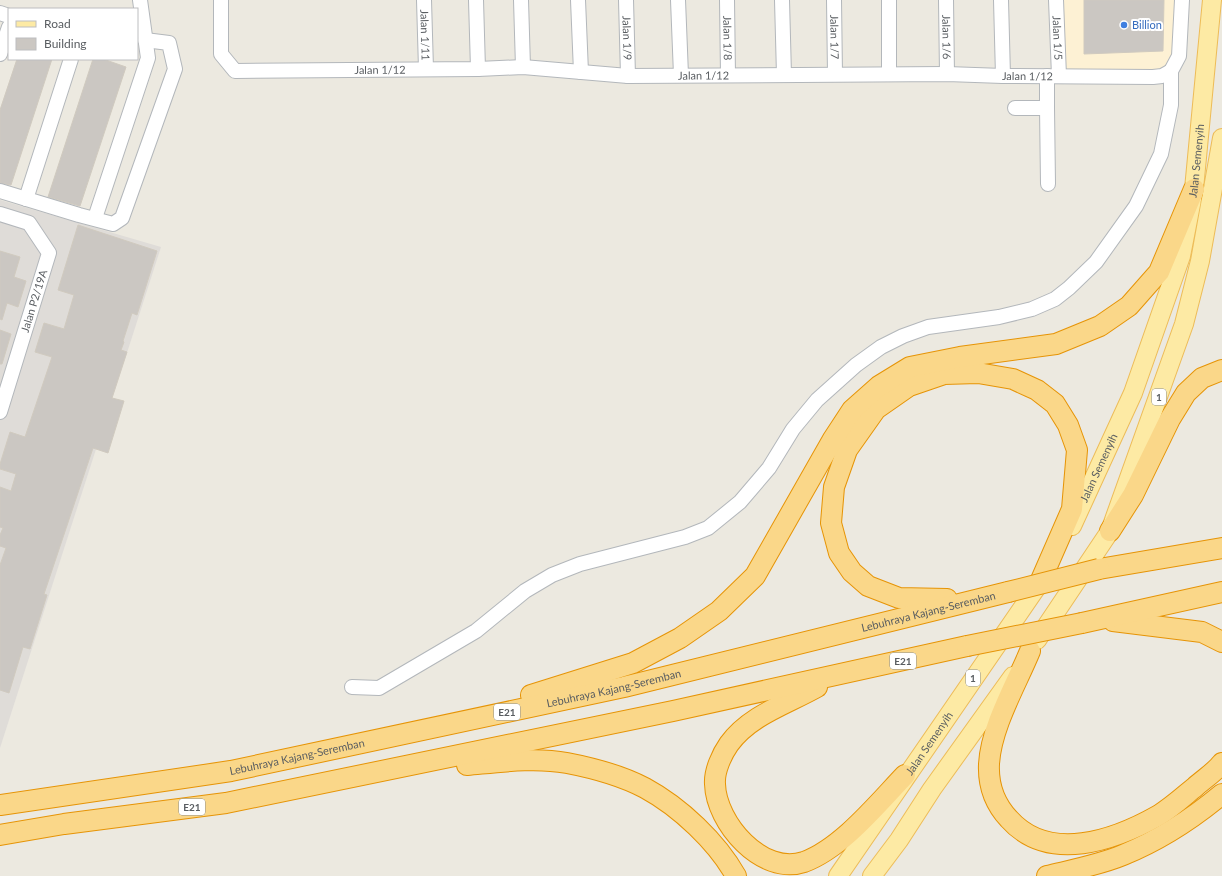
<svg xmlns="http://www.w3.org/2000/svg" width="1222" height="876" font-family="Lato,sans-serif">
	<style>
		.commercial { fill: #fdf1d4 }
		.industrial { fill: #dfdcd8 }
		.building { fill: #cbc7c2; stroke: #d0cabf }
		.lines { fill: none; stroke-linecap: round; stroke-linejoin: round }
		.minor-casing { stroke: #b3b7bb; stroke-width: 16 }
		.major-casing { stroke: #edbc58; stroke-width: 20 }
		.highway-casing { stroke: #e69406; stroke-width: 22 }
		.minor { stroke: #fff; stroke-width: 14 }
		.major { stroke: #fdeaa4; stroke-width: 18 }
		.highway { stroke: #fad789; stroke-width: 20 }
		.highway-bridge-casing { stroke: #e69406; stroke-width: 22; stroke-linecap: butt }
		.highway-bridge { stroke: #fad789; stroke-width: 20 }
		.shop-dot { fill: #3f7fe0; stroke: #fff; stroke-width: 1.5 }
		.labels { text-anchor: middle; stroke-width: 4; stroke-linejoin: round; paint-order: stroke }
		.shield { fill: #fff; stroke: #8b8e90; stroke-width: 1 }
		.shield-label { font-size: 10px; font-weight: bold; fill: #595d61 }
		.shop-label { font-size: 11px; fill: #366cbe; stroke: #fff; text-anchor: start }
		.street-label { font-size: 11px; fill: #595d61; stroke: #fff }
	</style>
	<rect width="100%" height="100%" fill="#ece9e0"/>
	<path class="commercial" d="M1063 0H1176L1173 56 1165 69 1065 70Z"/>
	<path class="industrial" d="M0 200 161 247 0 748Z"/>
	<path class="building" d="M1084 0H1164L1163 51 1084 54Z
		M17 59H52L11 185 0 183V110Z
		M93 59H103L126 67 80 206 48 197Z
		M78 225 157 251 137 315 132 313 123 341 124 342 121 350 127 352 112 398 124 401 108 453 93 448 44 594 47 595 30 649 23 647 9 693 0 690V565L6 548 0 546V535L3 528 0 527V487L11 491 16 474 0 469V464L10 432 25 437 52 357 35 352 44 323 64 329 74 295 58 290Z
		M0 251 20 257 14 277 26 281 18 307 7 303 2 320 0 319Z
		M0 330 11 334 2 364H0Z"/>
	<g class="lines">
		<g class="minor-casing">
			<g id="minor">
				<path id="s1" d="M221 0V54L235 71 478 69 523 67 628 76 947 74 1003 76 1153 77 1162 76 1171 71"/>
				<path id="s2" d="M424 0 426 69"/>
				<path d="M476 0 478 69"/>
				<path d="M521 0 523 67"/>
				<path d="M578 0 581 72"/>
				<path id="s3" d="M626 0 628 76"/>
				<path d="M678 0 681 75"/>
				<path id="s4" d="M727 0 728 75"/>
				<path d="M782 0 784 75"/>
				<path id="s5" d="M834 0 835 74"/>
				<path id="s6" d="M946 0 947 74"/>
				<path d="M1001 0 1003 76"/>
				<path id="s7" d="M1056 0 1059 76"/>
				<path d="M0 13 9 16"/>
				<path d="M0 54 9 27"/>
				<path d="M889 74V0"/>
				<path d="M1015 108H1047V76"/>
				<path d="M1047 108 1048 184"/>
				<path d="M0 191 79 215 113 224 122 218 175 69 169 43 145 40"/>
				<path d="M26 199 71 59"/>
				<path d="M0 214 29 223 49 253 0 412"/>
				<path d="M95 218 148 58 140 0"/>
				<path d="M352 687 379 688 476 631 525 591 552 575 580 564 685 537 708 528 740 502 769 468 793 429 817 400 856 365 881 347 903 336 928 327 999 317 1032 309 1055 299 1069 288 1096 262 1136 206 1161 154 1171 105V71L1179 56 1182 0"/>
			</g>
		</g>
		<g class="major-casing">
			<g id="major">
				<path id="s8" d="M1072 526 1133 393 1181 256 1194 189 1212 0"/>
				<path d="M1037 640 1110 531 1184 324 1200 261 1222 138"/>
				<path id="s9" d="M838 876 1043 578"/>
				<path d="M872 876 899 840 932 789 1013 676"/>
			</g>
		</g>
		<g class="highway-casing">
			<g id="highway">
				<path d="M1110 531 1133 495 1170 419 1186 393 1202 378 1222 370"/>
				<path d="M1099 569 1222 548"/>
				<path d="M947 599 899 598 868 586 852 572 839 553 831 523 834 487 847 450 876 409 909 386 944 374 978 373 1013 379 1037 390 1055 404 1068 425 1077 450 1072 509 1041 580"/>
				<path d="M1113 621 1202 632 1222 642"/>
				<path d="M1082 623 1222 592"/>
				<path d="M1030 651C1016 685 991 727 989 764 988 785 995 804 1009 819 1049 864 1115 840 1159 815 1172 807 1184 796 1195 787 1204 779 1215 772 1222 763"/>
				<path d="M817 687C787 704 750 715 729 744 722 754 714 771 715 784 716 823 762 876 804 862 842 848 878 803 905 775"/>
				<path d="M531 695 633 663 680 638 719 611 755 576 833 439 852 410 879 386 910 367 960 357 1056 344 1100 326 1129 306 1159 272 1194 189"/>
				<path d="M467 765C500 762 535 757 567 763 593 768 622 776 645 788 680 807 717 842 736 876"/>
				<path id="s10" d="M0 805 231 771 624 687 1008 592"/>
				<path d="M0 835 64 824 226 803 673 711 967 646"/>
				<path d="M1047 876C1072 870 1099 865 1123 855 1160 840 1192 819 1222 794"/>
			</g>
		</g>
		<use href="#minor" class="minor"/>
		<use href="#major" class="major"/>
		<use href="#highway" class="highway"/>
		<g class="highway-bridge-casing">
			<path id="highway-bridge" d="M1008 592 1099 569
				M967 646 1082 623"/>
		</g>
		<use href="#highway-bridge" class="highway-bridge"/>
	</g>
	<circle class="shop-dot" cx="1124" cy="25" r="4"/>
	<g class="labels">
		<g class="shield">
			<rect x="1152" y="389" width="14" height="16" rx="3"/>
			<rect x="890" y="653" width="26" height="16" rx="3"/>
			<rect x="966" y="670" width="14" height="16" rx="3"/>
			<rect x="494" y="704" width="26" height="16" rx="3"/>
			<rect x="179" y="799" width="26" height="16" rx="3"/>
		</g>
		<g class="shield-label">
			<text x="1159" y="401">1</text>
			<text x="903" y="665">E21</text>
			<text x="973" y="682">1</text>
			<text x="507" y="716">E21</text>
			<text x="192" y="811">E21</text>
		</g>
		<g class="shop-label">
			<text x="1132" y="29">Billion</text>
		</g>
		<g class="street-label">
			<text dy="4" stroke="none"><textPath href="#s2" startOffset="35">Jalan 1/11</textPath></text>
			<text dy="4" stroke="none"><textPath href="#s4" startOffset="38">Jalan 1/8</textPath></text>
			<text dy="4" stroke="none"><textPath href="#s5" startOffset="37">Jalan 1/7</textPath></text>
			<text dy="4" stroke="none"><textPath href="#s6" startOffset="37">Jalan 1/6</textPath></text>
			<text dy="4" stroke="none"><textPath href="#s3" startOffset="38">Jalan 1/9</textPath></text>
			<text dy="4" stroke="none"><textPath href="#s7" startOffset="38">Jalan 1/5</textPath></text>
			<text dy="4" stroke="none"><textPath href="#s1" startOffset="221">Jalan 1/12</textPath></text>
			<text dy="4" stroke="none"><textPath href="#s1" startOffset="545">Jalan 1/12</textPath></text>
			<text dy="4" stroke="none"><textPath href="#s1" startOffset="869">Jalan 1/12</textPath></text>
			<text dy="4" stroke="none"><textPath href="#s8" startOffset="388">Jalan Semenyih</textPath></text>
			<text transform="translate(34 301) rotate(-73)" y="4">Jalan P2/19A</text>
			<text dy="4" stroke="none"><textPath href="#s8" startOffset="64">Jalan Semenyih</textPath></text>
			<text dy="4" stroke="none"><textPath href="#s10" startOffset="949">Lebuhraya Kajang-Seremban</textPath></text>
			<text dy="4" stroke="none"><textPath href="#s10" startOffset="625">Lebuhraya Kajang-Seremban</textPath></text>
			<text dy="4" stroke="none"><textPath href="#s9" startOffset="161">Jalan Semenyih</textPath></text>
			<text dy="4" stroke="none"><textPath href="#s10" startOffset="301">Lebuhraya Kajang-Seremban</textPath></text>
		</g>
	</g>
	<rect x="8" y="8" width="130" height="52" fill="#ffffff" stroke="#bdbec0"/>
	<rect x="16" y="21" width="20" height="6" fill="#fdeaa4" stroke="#bdbec0"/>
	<text x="44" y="28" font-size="12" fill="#595d61">Road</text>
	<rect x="16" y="38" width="20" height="12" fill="#cbc7c2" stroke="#bdbec0"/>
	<text x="44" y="48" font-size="12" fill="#595d61">Building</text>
</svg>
